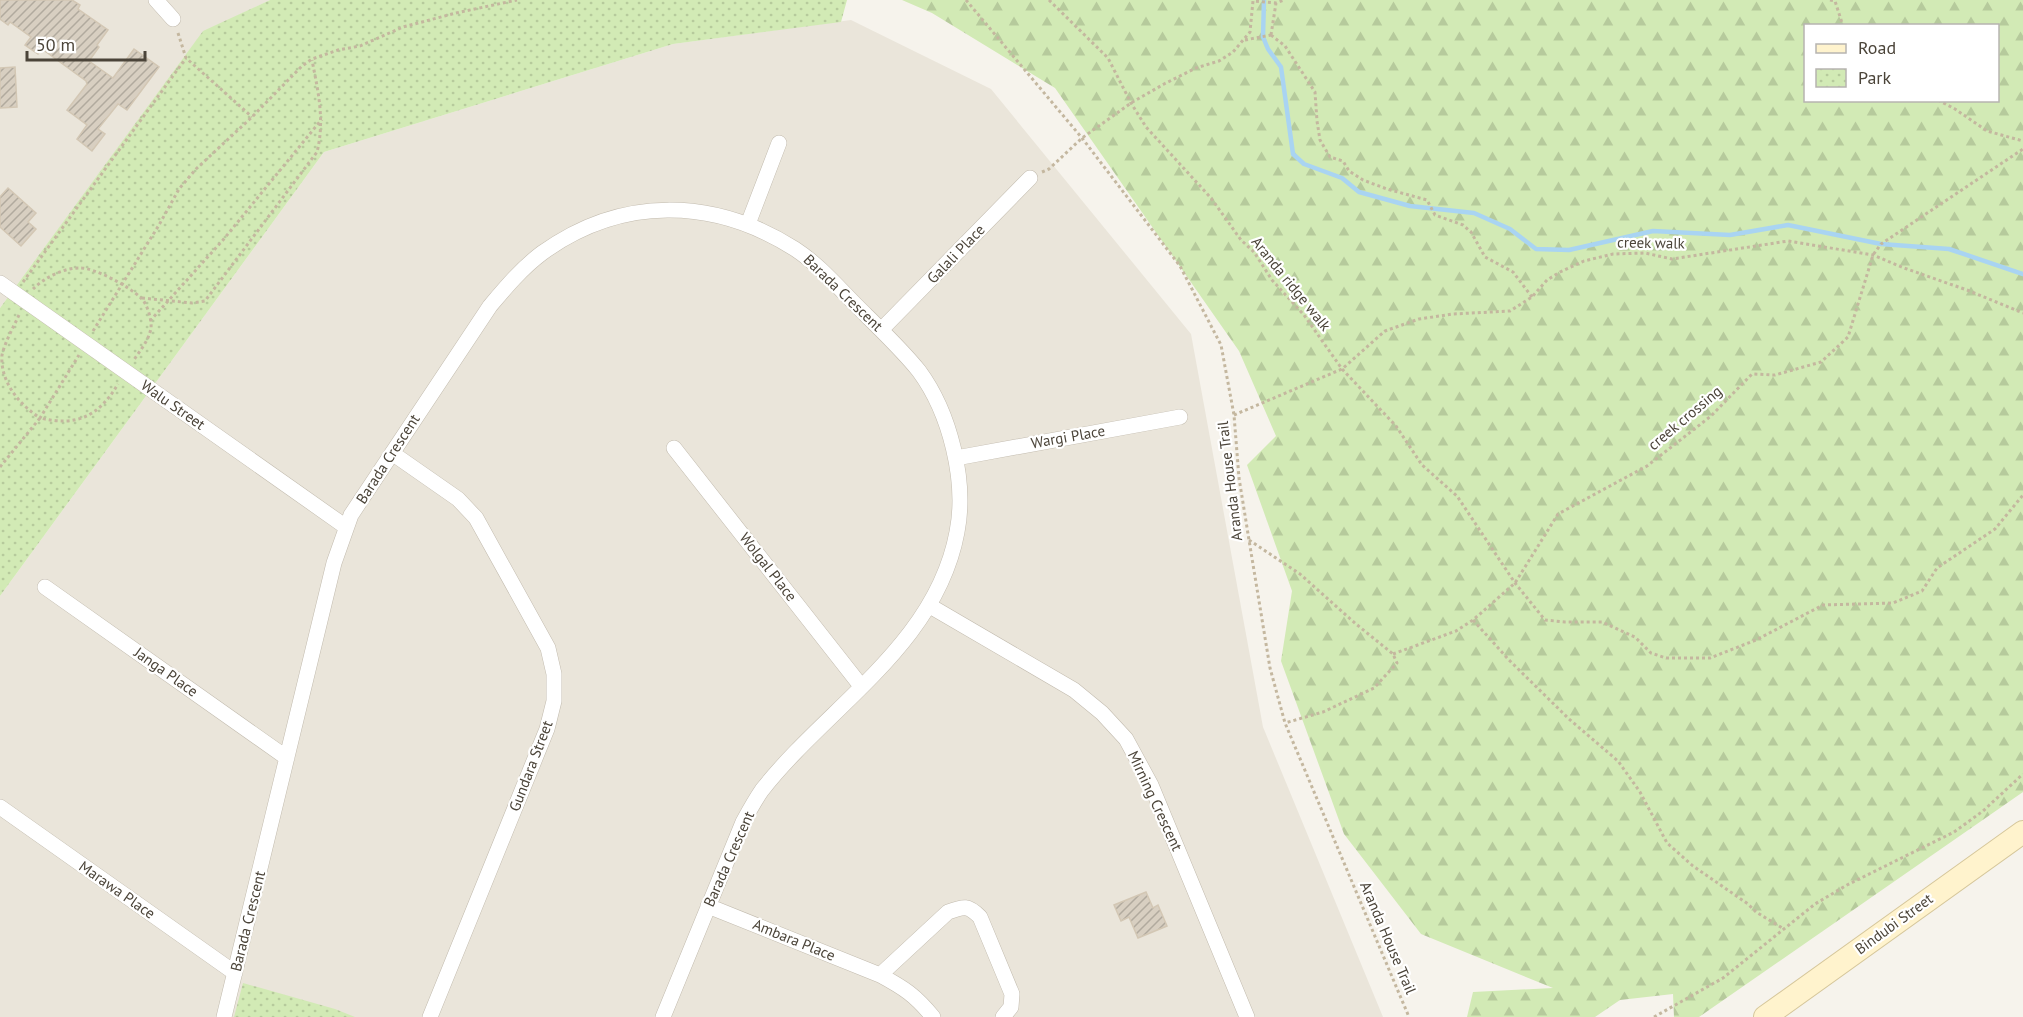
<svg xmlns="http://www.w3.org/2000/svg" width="2023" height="1017" font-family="'PT Sans',sans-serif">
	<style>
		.residential { fill: #eae5da }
		.forest { fill: url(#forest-firs); fill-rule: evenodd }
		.park { fill: url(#park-dots) }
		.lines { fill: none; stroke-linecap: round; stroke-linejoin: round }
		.stream { stroke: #a9d4f2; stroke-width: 4.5 }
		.building { fill: url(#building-hatch); stroke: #d3c7b4; stroke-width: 1.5 }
		.street-casing { stroke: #c2bbae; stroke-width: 16 }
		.secondary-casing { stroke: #d6c79b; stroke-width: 24 }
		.path { stroke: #c4b79f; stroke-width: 3; stroke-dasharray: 3 3; stroke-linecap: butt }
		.street { stroke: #fff; stroke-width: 15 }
		.secondary { stroke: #fff3cd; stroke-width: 22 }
		.labels { text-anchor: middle; stroke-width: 4.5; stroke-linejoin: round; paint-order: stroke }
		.street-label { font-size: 15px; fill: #4b4439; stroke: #fff }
	</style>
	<defs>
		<pattern id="forest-firs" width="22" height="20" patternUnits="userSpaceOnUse" patternTransform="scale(1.5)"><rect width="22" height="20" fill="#d2eab5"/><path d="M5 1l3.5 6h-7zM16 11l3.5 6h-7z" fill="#b6ca9c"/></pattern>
		<pattern id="park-dots" width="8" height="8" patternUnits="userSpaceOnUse" patternTransform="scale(1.5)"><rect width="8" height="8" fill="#d2eab5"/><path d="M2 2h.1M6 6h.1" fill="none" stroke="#b6ca9c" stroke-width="1.8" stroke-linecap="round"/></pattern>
		<pattern id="building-hatch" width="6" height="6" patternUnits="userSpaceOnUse" patternTransform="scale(1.5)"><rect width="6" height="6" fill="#d8cfc1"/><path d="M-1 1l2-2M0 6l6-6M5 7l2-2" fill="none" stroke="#b1aa9e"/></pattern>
	</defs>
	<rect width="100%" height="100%" fill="#f6f3ec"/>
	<path class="residential" d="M0 0H270L203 32 0 308Z
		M851 20 991 89 1191 334 1263 727 1383 1017H0V596L324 152 673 44Z"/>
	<path class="forest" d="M902 0H2023V792L1699 1017H1674L1673 994 1620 1000 1595 1017H1467L1473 992 1553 988 1421 934 1344 834 1281 661 1292 591 1247 465 1276 436 1239 351 1055 88 932 13ZM1806 26H1998V100H1806Z"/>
	<path class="park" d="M270 0H847L841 22 673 44 324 152 0 596V308L203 31Z
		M243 983 335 1009 355 1017H234Z"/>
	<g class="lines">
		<path class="stream" d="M1264 0 1263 37 1268 49 1281 67 1293 154 1304 164 1342 178 1359 192 1410 206 1474 213 1510 229 1536 249 1569 250 1653 231 1730 235 1788 225 1881 244 1949 249 2023 274"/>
	</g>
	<path class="building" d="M0 0H72L80 5 78 9 108 30 97 45 99 47 89 61 113 78 134 49 159 67 127 110 118 104 98 129 105 134 92 151 77 139 87 125 67 110 87 84 86 81 42 49 38 54 25 45 31 37 10 22 8 25 0 19Z
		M15 67 17 107 0 108V68Z
		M8 188 36 213 28 222 36 229 21 246 0 227V197Z
		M1146 892 1153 908 1158 905 1167 926 1138 938 1129 917 1121 921 1114 905Z"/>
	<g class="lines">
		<g class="street-casing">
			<path id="street" d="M156 0 173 19
				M748 224 779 143
				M0 283 346 527
				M881 330 1030 178
				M674 448 861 686
				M392 453 458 499 476 518 548 648 554 674V701L547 729 430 1017
				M956 458 1180 417
				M45 587 287 758
				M930 606 1074 690 1102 713 1126 739 1151 785 1247 1017
				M0 807 235 973
				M708 906 880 975C904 988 915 995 933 1017
				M880 975 948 912C964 906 968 905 980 917L1012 994 1011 1007 1003 1017
				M224 1017 334 563 351 515 490 306C506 287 522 268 542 253 621 196 713 197 795 249 821 266 842 292 865 314 883 332 903 351 919 371 950 413 967 481 957 532 936 645 828 706 762 790 755 800 749 811 743 822L663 1017"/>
		</g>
		<g class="secondary-casing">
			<path id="secondary" d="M1765 1017 2023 832"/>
		</g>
		<path class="path" d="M966 0 1082 138 1180 266 1221 345 1234 415 1239 478 1249 540 1270 668 1285 723 1409 1017
			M1049 0 1108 58 1131 103 1146 127 1211 198 1241 240 1254 252 1272 280 1304 315 1342 369 1396 426 1422 465 1457 496 1515 583 1545 620 1565 622H1602L1635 637 1651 653 1666 658H1710L1756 640 1823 605 1893 603 1922 591 1937 568 1995 529 2023 495
			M1830 0 1835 1 1843 26
			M178 33 186 58 252 117
			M1271 35 1285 46 1315 92 1317 121 1320 140 1330 157 1343 161 1349 171 1363 180 1387 189 1427 200 1435 215 1463 225 1471 232 1485 257 1513 272 1532 297
			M1271 35 1276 3
			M1245 40 1271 35
			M1938 100 1955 109 1987 131 2023 141
			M1042 172 1049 169 1082 138 1131 103 1164 84 1196 68 1219 61 1233 52 1250 32 1253 1 1276 3 1284 0
			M23 282 186 58
			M33 289C44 278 63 268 79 268 94 267 130 287 141 298 147 303 152 320 151 328 149 340 140 351 133 361
			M142 298 192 303 205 301 317 152C325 120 318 91 312 60
			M19 315C13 328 5 342 2 355 0 382 19 404 40 418L79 355
			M150 321 223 240 322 119
			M93 331 159 225 179 189 196 169 252 117 302 66 312 59 338 50 360 46 403 27 456 13 517 0
			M1234 415 1342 369 1385 331 1419 319 1453 314 1510 311 1532 297 1547 280 1560 272 1584 261 1613 254 1645 253 1672 259 1788 241 1873 255 1904 268 1967 290 2023 313
			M0 467 40 418C77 427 99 416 118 384
			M1249 540 1300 574 1356 624 1393 654 1397 663 1374 688 1323 712 1285 723
			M1473 620 1509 660 1569 719 1618 761 1640 792 1667 843 1693 866 1748 904 1756 912 1784 929
			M1393 654 1456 631 1473 620 1515 583 1558 514 1647 466 1711 416 1752 374 1775 375 1821 362 1848 337 1873 255 1881 244 2023 149
			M1654 1017 1723 978 1815 904 1847 885 1954 832 1983 811 2023 774"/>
		<use href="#street" class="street"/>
		<use href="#secondary" class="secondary"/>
	</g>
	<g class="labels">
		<g class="street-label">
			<text transform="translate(1651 243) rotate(1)" y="5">creek walk</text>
			<text transform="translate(956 254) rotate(-46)" y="5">Galali Place</text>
			<text transform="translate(1291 284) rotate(51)" y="5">Aranda ridge walk</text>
			<text transform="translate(843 293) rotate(44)" y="5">Barada Crescent</text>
			<text transform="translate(173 405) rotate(35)" y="5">Walu Street</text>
			<text transform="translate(1685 418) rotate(-40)" y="5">creek crossing</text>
			<text transform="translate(1068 437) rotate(-10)" y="5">Wargi Place</text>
			<text transform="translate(388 459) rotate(-57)" y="5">Barada Crescent</text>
			<text transform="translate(1230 481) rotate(-97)" y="5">Aranda House Trail</text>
			<text transform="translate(768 567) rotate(52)" y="5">Wolgal Place</text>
			<text transform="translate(166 672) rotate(35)" y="5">Janga Place</text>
			<text transform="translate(531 766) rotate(-69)" y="5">Gundara Street</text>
			<text transform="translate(1155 801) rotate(65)" y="5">Mirning Crescent</text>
			<text transform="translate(729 859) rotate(-66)" y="5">Barada Crescent</text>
			<text transform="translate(117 890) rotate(35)" y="5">Marawa Place</text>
			<text transform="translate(248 921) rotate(-76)" y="5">Barada Crescent</text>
			<text transform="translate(1894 924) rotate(-36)" y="5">Bindubi Street</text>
			<text transform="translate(1388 938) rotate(67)" y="5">Aranda House Trail</text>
			<text transform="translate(794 940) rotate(22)" y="5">Ambara Place</text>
		</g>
	</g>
	<rect x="1804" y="24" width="195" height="78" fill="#ffffff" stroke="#b7b4b0" stroke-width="1.5"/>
	<rect x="1816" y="44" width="30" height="9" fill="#fff3cd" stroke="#b7b4b0" stroke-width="1.5"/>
	<text x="1858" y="54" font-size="18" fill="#4b4439">Road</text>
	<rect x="1816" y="69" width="30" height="18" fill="url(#park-dots)" stroke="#b7b4b0" stroke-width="1.5"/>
	<text x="1858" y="84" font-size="18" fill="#4b4439">Park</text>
	<path d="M27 51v9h118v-9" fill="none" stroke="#4b4439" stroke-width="3"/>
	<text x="36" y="51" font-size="18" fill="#4b4439" stroke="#ffffff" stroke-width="4.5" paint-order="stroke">50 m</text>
</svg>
